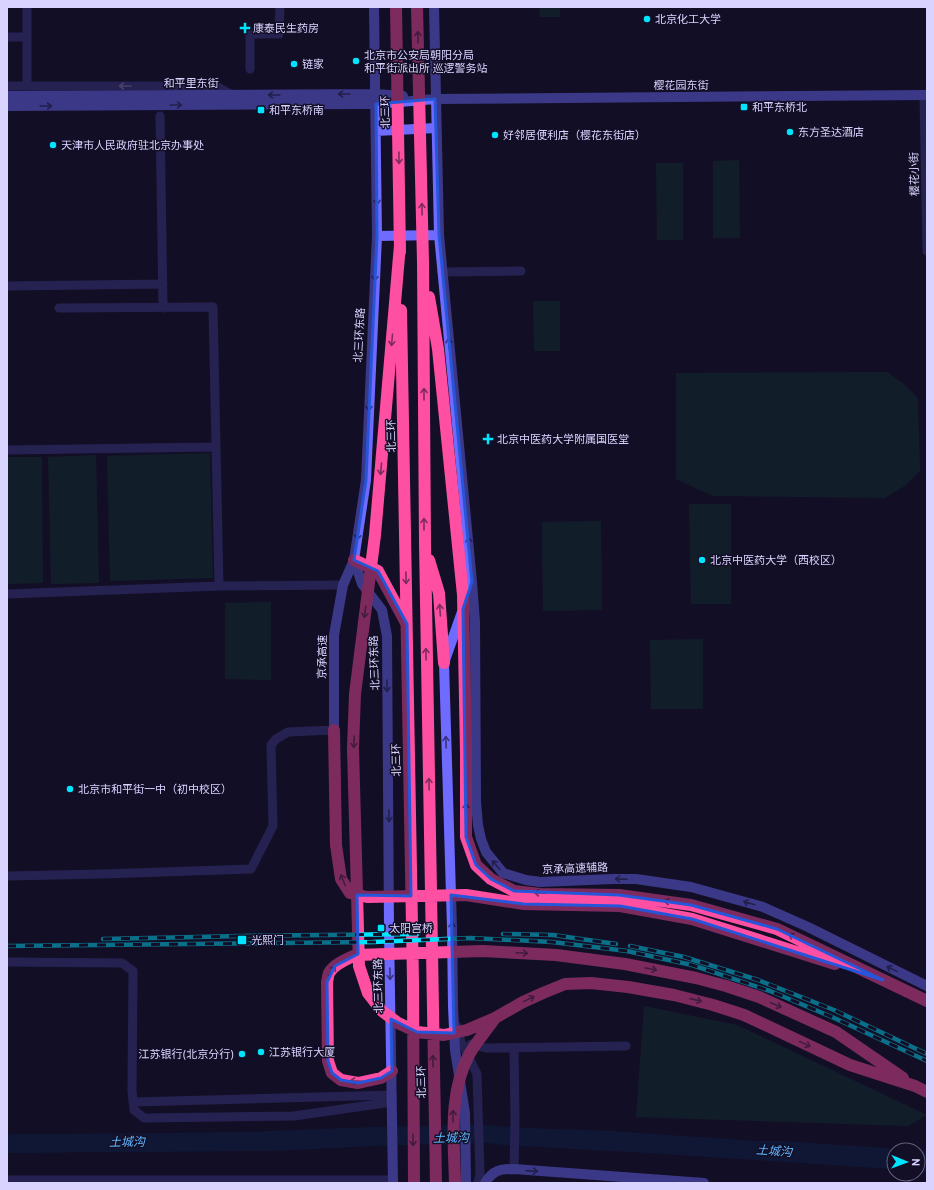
<svg xmlns="http://www.w3.org/2000/svg" width="934" height="1190" font-family="Overpass,'Noto Sans SC',sans-serif">
	<style>
		.green { fill: #12302f }
		.water { fill: #0c2248 }
		.lines { fill: none; stroke-linecap: round; stroke-linejoin: round }
		.street { stroke: #3d3a85; stroke-width: 9 }
		.secondary { stroke: #6f6bff; stroke-width: 10 }
		.highway { stroke: #ff4fa3; stroke-width: 12 }
		.rail-casing { stroke: #00e5ff; stroke-width: 4.5 }
		.rail { stroke: #130f26; stroke-width: 3; stroke-dasharray: 9; stroke-linecap: butt }
		.oneway { stroke: #7d2c5e }
		.oneway2 { stroke: #837fbc }
		.oneway3 { stroke: #38347d }
		.marked { fill: none; stroke: #2655da; stroke-width: 3; stroke-linejoin: round }
		.poi-dot { fill: #00e5ff; stroke: #130f26; stroke-width: 1.5 }
		.labels { text-anchor: middle; stroke-width: 3; stroke-linejoin: round; paint-order: stroke }
		.poi-label { font-size: 11px; fill: #d9d4ff; stroke: #130f26; text-anchor: start }
		.street-label { font-size: 11px; fill: #d9d4ff; stroke: #130f26 }
		.water-label { font-size: 12px; font-style: italic; fill: #62b6ff; stroke: #130f26 }
	</style>
	<rect width="100%" height="100%" fill="#130f26"/>
	<path class="green" d="M539 7H560V17H540Z
		M739 160 740 238H713V161Z
		M656 163H683V240H657Z
		M533 301H560V351H534Z
		M887 372 904 384 918 398 920 471 906 485 885 498 713 496 676 479V373Z
		M210 453 213 578 110 581 107 456Z
		M96 455 99 583 51 584 48 457Z
		M7 457H42L43 583 7 584Z
		M689 504H731V604H691Z
		M601 521 602 610 543 611 542 522Z
		M271 602V680L225 679V603Z
		M703 639V709H651L650 640Z
		M644 1006 737 1025 927 1115 908 1126 636 1117Z"/>
	<path class="water" d="M488 1125 502 1127 526 1128 611 1131 756 1141H783L912 1150H894V1169L648 1153 504 1145 488 1143 373 1146 272 1151 7 1153V1136L11 1134H67L250 1132 372 1127Z
		M918 1150 927 1151V1172L918 1171Z"/>
	<g class="lines">
		<path class="street" d="M7 37H27
			M250 69V34H279L280 7
			M7 86H216L232 95
			M27 86V7
			M924 95 927 251
			M160 116 163 308
			M442 272 521 271
			M7 286 163 284
			M59 308 213 307 219 586
			M7 450 216 447
			M7 594 219 586 343 585
			M7 876 103 874 251 869 273 826 271 745 276 739 288 732 334 730
			M7 962 122 963 133 971 132 1091 134 1110 144 1118 294 1116 392 1102
			M457 1026 461 1042 477 1074 480 1174 478 1183
			M471 1044 486 1048 626 1046
			M133 1102 392 1095
			M514 1169 515 1120 514 1048
			M7 1180H393"/>
		<path class="secondary" d="M374 7 377 236 366 480 354 560 362 584 382 610 387 636 389 929 393 1183
			M434 7 439 235 472 582 475 622 476 802 478 825 481 839 486 852 503 873 526 880 540 882 613 879H636L691 887 763 907 808 927 927 986
			M7 96 376 94 403 96
			M7 106 360 104H376L435 99 927 95
			M376 131 436 128
			M377 236 439 235
			M462 612 444 663 452 928 453 1007 455 1050 465 1113 466 1183
			M334 730V635L343 585 354 560
			M485 1183C493 1170 500 1169 514 1169L704 1183"/>
		<path class="highway" d="M396 7 400 252
			M417 7 423 262 425 544 436 1183
			M400 245 375 535 355 694 353 748 359 966 368 993 382 1011 398 1023 417 1032 444 1035 467 1030 495 1018 523 1002 543 993 565 984 591 983 628 987 674 995 713 1005 744 1015 850 1065 915 1086 927 1092
			M429 297 438 349 463 595 466 753V837L476 865 491 879 514 891 540 894 619 895 691 905 777 929 927 1001
			M401 310 413 982 414 1183
			M354 560 378 571 406 623
			M429 560 439 593 444 663
			M334 730 336 845 341 879 350 893 367 897 466 895 524 904 620 906 692 919 835 964
			M392 1071 381 1078 358 1083 341 1080 332 1073 328 1061 327 982C328 979 328 975 329 973 334 964 347 959 356 955L483 951 556 955 625 964 696 978 726 986 759 997 836 1032 903 1078
			M455 1183C454 1141 448 1092 470 1053 477 1041 487 1030 495 1018"/>
		<g class="rail-casing">
			<path id="rail" d="M503 934 553 935 616 944
				M103 939 242 936 417 934
				M7 946 373 942 470 938 552 942 627 951 692 965 770 991 832 1017 927 1061
				M630 946 684 957 758 980 834 1010 927 1054"/>
		</g>
		<use href="#rail" class="rail"/>
	</g>
	<defs><path id="oneway-shaft" d="M-6 0H5M1.5-3L5.5 0L1.5 3" fill="none" stroke-width="1.6" stroke-linecap="round" stroke-linejoin="round"/></defs>
	<g class="oneway">
		<use href="#oneway-shaft" transform="translate(418 37) rotate(-91)"/>
		<use href="#oneway-shaft" transform="translate(399 158) rotate(89)"/>
		<use href="#oneway-shaft" transform="translate(422 209) rotate(-91)"/>
		<use href="#oneway-shaft" transform="translate(392 340) rotate(95)"/>
		<use href="#oneway-shaft" transform="translate(424 394) rotate(-90)"/>
		<use href="#oneway-shaft" transform="translate(381 469) rotate(95)"/>
		<use href="#oneway-shaft" transform="translate(424 524) rotate(-90)"/>
		<use href="#oneway-shaft" transform="translate(406 578) rotate(89)"/>
		<use href="#oneway-shaft" transform="translate(440 610) rotate(-94)"/>
		<use href="#oneway-shaft" transform="translate(365 612) rotate(97)"/>
		<use href="#oneway-shaft" transform="translate(426 654) rotate(-91)"/>
		<use href="#oneway-shaft" transform="translate(354 742) rotate(92)"/>
		<use href="#oneway-shaft" transform="translate(429 784) rotate(-91)"/>
		<use href="#oneway-shaft" transform="translate(466 809) rotate(-90)"/>
		<use href="#oneway-shaft" transform="translate(343 880) rotate(-112)"/>
		<use href="#oneway-shaft" transform="translate(540 893) rotate(-177)"/>
		<use href="#oneway-shaft" transform="translate(670 902) rotate(-172)"/>
		<use href="#oneway-shaft" transform="translate(794 937) rotate(-154)"/>
		<use href="#oneway-shaft" transform="translate(522 953) rotate(3)"/>
		<use href="#oneway-shaft" transform="translate(651 969) rotate(11)"/>
		<use href="#oneway-shaft" transform="translate(332 971) rotate(-55)"/>
		<use href="#oneway-shaft" transform="translate(529 999) rotate(-26)"/>
		<use href="#oneway-shaft" transform="translate(696 1000) rotate(13)"/>
		<use href="#oneway-shaft" transform="translate(776 1005) rotate(24)"/>
		<use href="#oneway-shaft" transform="translate(805 1044) rotate(25)"/>
		<use href="#oneway-shaft" transform="translate(433 1061) rotate(-91)"/>
		<use href="#oneway-shaft" transform="translate(356 1081) rotate(-177)"/>
		<use href="#oneway-shaft" transform="translate(453 1116) rotate(-90)"/>
		<use href="#oneway-shaft" transform="translate(413 1140) rotate(89)"/>
	</g>
	<use class="oneway2" href="#oneway-shaft" transform="translate(125 86) rotate(180)"/>
	<g class="oneway3">
		<use href="#oneway-shaft" transform="translate(344 94) rotate(180)"/>
		<use href="#oneway-shaft" transform="translate(274 95) rotate(180)"/>
		<use href="#oneway-shaft" transform="translate(176 105)"/>
		<use href="#oneway-shaft" transform="translate(46 106)"/>
		<use href="#oneway-shaft" transform="translate(377 199) rotate(89)"/>
		<use href="#oneway-shaft" transform="translate(375 275) rotate(93)"/>
		<use href="#oneway-shaft" transform="translate(449 344) rotate(-95)"/>
		<use href="#oneway-shaft" transform="translate(369 405) rotate(93)"/>
		<use href="#oneway-shaft" transform="translate(358 534) rotate(98)"/>
		<use href="#oneway-shaft" transform="translate(469 543) rotate(-96)"/>
		<use href="#oneway-shaft" transform="translate(387 686) rotate(89)"/>
		<use href="#oneway-shaft" transform="translate(446 742) rotate(-92)"/>
		<use href="#oneway-shaft" transform="translate(389 816) rotate(89)"/>
		<use href="#oneway-shaft" transform="translate(496 865) rotate(-130)"/>
		<use href="#oneway-shaft" transform="translate(621 879) rotate(-178)"/>
		<use href="#oneway-shaft" transform="translate(749 903) rotate(-164)"/>
		<use href="#oneway-shaft" transform="translate(452 928) rotate(-93)"/>
		<use href="#oneway-shaft" transform="translate(892 969) rotate(-154)"/>
		<use href="#oneway-shaft" transform="translate(390 974) rotate(89)"/>
		<use href="#oneway-shaft" transform="translate(532 1171) rotate(4)"/>
	</g>
	<path d="M0 0H934V1190H0ZM435 99 439 235 472 582 463 609 466 837 476 865 491 879 514 891 619 895 691 905 777 929 883 980 692 919 620 906 524 904 451 895 454 1033 417 1032 391 1019 392 1071 381 1078 358 1083 341 1080 332 1073 328 1061 327 982 335 966 358 954 357 895 411 896 407 624 378 571 354 560 366 480 377 236 376 104Z" fill="#130f26" fill-opacity=".55" fill-rule="evenodd"/>
	<path class="marked" d="M435 99 439 235 472 582 463 609 466 837 476 865 491 879 514 891 619 895 691 905 777 929 883 980 692 919 620 906 524 904 451 895 454 1033 417 1032 391 1019 392 1071 381 1078 358 1083 341 1080 332 1073 328 1061 327 982 335 966 358 954 357 895 411 896 407 624 378 571 354 560 366 480 377 236 376 104Z"/>
	<g class="poi-dot">
		<circle cx="647" cy="19" r="4"/>
		<path d="M243 22h4v4h4v4h-4v4h-4v-4h-4v-4h4z"/>
		<circle cx="356" cy="61" r="4"/>
		<circle cx="294" cy="64" r="4"/>
		<rect x="740" y="103" width="8" height="8" rx="2"/>
		<rect x="257" y="106" width="8" height="8" rx="2"/>
		<circle cx="790" cy="132" r="4"/>
		<circle cx="495" cy="135" r="4"/>
		<circle cx="53" cy="145" r="4"/>
		<path d="M486 433h4v4h4v4h-4v4h-4v-4h-4v-4h4z"/>
		<circle cx="702" cy="560" r="4"/>
		<circle cx="70" cy="789" r="4"/>
		<rect x="377" y="924" width="8" height="8" rx="2"/>
		<rect x="237" y="935" width="10" height="10" rx="2"/>
		<circle cx="261" cy="1052" r="4"/>
		<circle cx="242" cy="1054" r="4"/>
	</g>
	<g class="labels">
		<g class="poi-label">
			<text x="655" y="23">北京化工大学</text>
			<text x="253" y="32">康泰民生药房</text>
			<text x="364" y="59">北京市公安局朝阳分局<tspan x="364" dy="13">和平街派出所 巡逻警务站</tspan></text>
			<text x="302" y="68">链家</text>
			<text x="752" y="111">和平东桥北</text>
			<text x="269" y="114">和平东桥南</text>
			<text x="798" y="136">东方圣达酒店</text>
			<text x="503" y="139">好邻居便利店（樱花东街店）</text>
			<text x="61" y="149">天津市人民政府驻北京办事处</text>
			<text x="497" y="443">北京中医药大学附属国医堂</text>
			<text x="710" y="564">北京中医药大学（西校区）</text>
			<text x="78" y="793">北京市和平街一中（初中校区）</text>
			<text x="389" y="932">太阳宫桥</text>
			<text x="251" y="944">光熙门</text>
			<text x="269" y="1056">江苏银行大厦</text>
			<text x="234" y="1058" text-anchor="end">江苏银行(北京分行)</text>
		</g>
		<g class="street-label">
			<text x="191" y="87">和平里东街</text>
			<text x="681" y="89">樱花园东街</text>
			<text transform="translate(385 112) rotate(-91)" y="4">北三环</text>
			<text transform="translate(914 174) rotate(-91)" y="4">樱花小街</text>
			<text transform="translate(359 335) rotate(-87)" y="4">北三环东路</text>
			<text transform="translate(391 436) rotate(-91)" y="4">北三环</text>
			<text transform="translate(322 657) rotate(-89)" y="4">京承高速</text>
			<text transform="translate(374 663) rotate(-92)" y="4">北三环东路</text>
			<text transform="translate(396 760) rotate(-91)" y="4">北三环</text>
			<text transform="translate(575 868) rotate(-2)" y="4">京承高速辅路</text>
			<text transform="translate(378 986) rotate(-91)" y="4">北三环东路</text>
			<text transform="translate(421 1082) rotate(-91)" y="4">北三环</text>
		</g>
		<g class="water-label">
			<text transform="translate(451 1138) rotate(-1)" y="4">土城沟</text>
			<text transform="translate(127 1142) rotate(-1)" y="4">土城沟</text>
			<text transform="translate(774 1151) rotate(4)" y="4">土城沟</text>
		</g>
	</g>
	<rect width="934" height="1190" fill="none" stroke="#d9d4ff" stroke-width="16"/>
	<g transform="translate(906 1162) rotate(91)"><circle r="19" fill="#130f26" stroke="#625e7d"/>
	<path d="M0-3L7 15L0 10L-7 15Z" fill="#00e5ff"/>
	<text y="-6" font-size="11" font-weight="bold" text-anchor="middle" fill="#d9d4ff">N</text>
	</g>
</svg>
